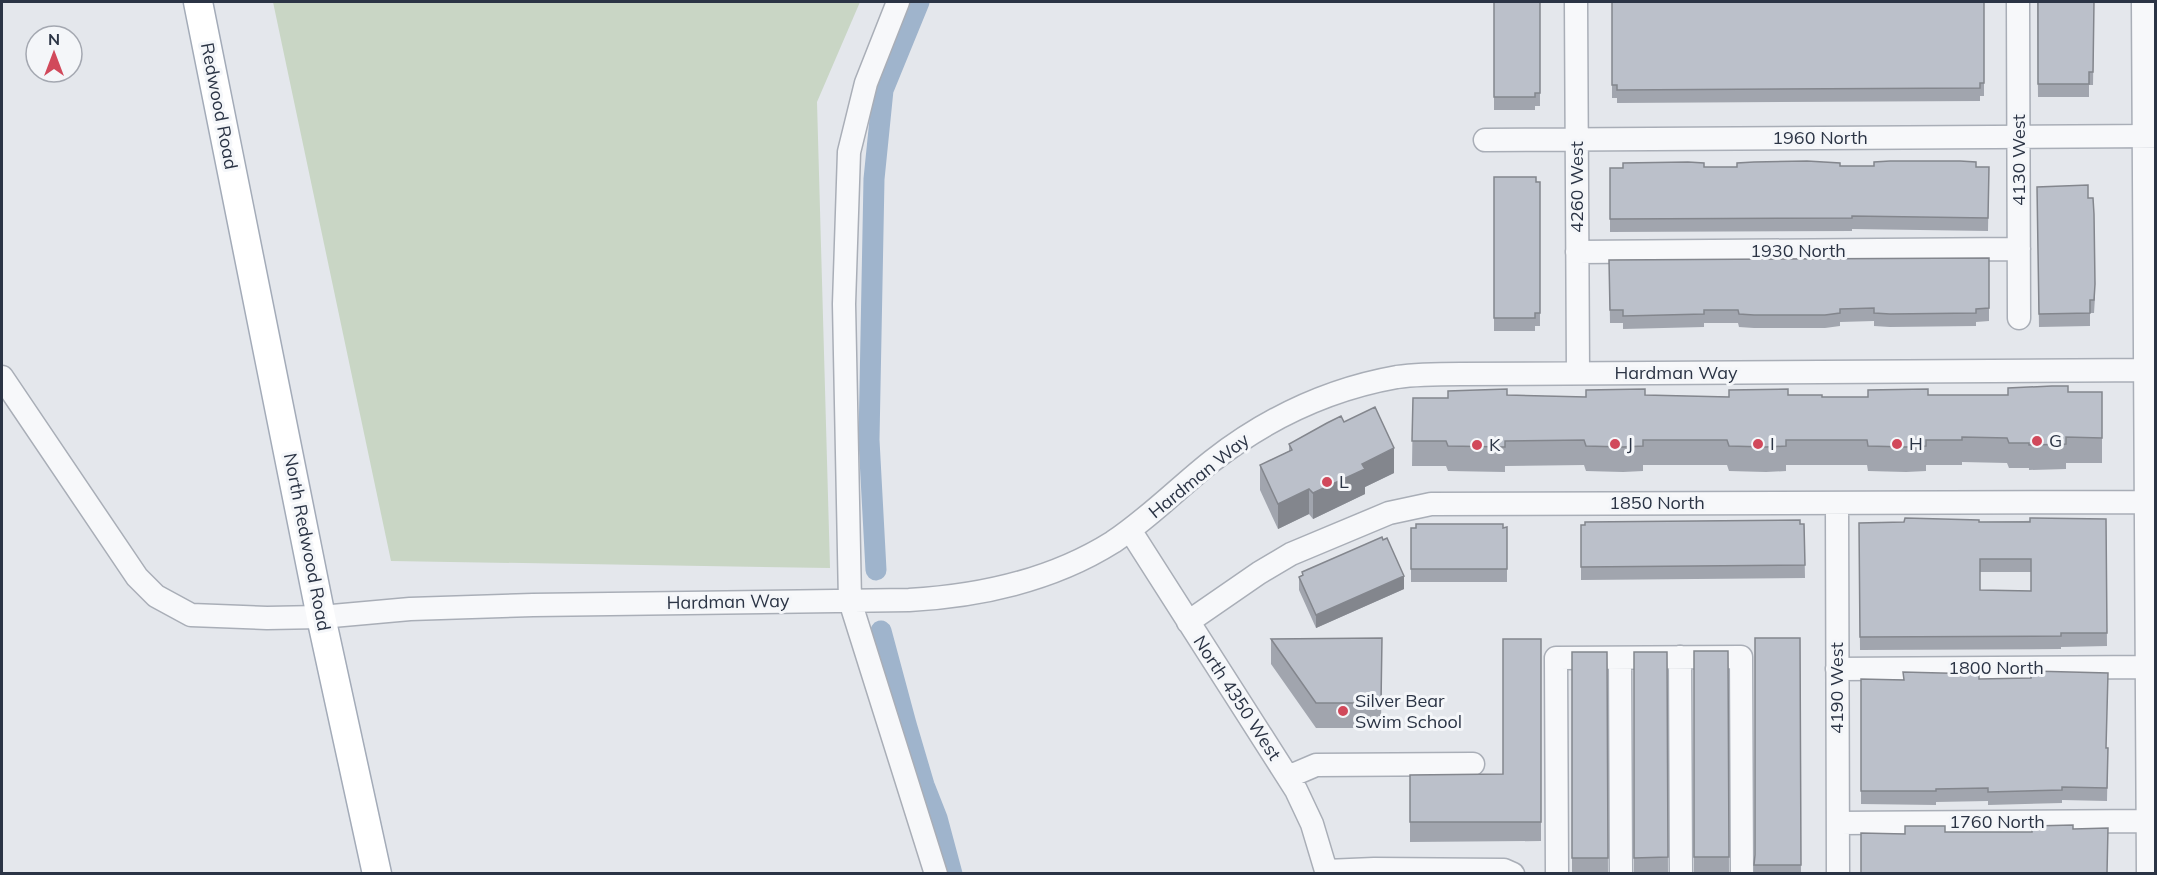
<svg xmlns="http://www.w3.org/2000/svg" width="2157" height="875" font-family="Mulish,sans-serif">
	<style>
		.green { fill: #c9d6c5 }
		.lines { fill: none; stroke-linecap: round; stroke-linejoin: round }
		.canal { stroke: #9fb4cc; stroke-width: 21 }
		.minor-casing { stroke: #a9aeb7; stroke-width: 25 }
		.major-casing { stroke: #a3abb8; stroke-width: 31 }
		.minor { stroke: #f7f8fa; stroke-width: 22 }
		.major { stroke: #fff; stroke-width: 28 }
		.wall { fill: #a1a5ae; fill-rule: evenodd }
		.shaded-wall { fill: #83868d }
		.building { fill: #bbc0ca; stroke: #83868d; stroke-width: 1.5; fill-rule: evenodd }
		.poi-dot { fill: #d1495b; stroke: #f4f6f9; stroke-width: 2 }
		.labels { text-anchor: middle; stroke-width: 6; stroke-linejoin: round; paint-order: stroke }
		.street-label { font-size: 18px; fill: #2b3445; stroke: #f4f6f9 }
		.poi-label { font-size: 18px; fill: #2b3445; stroke: #f4f6f9; text-anchor: start }
	</style>
	<rect width="100%" height="100%" fill="#e4e7ec"/>
	<path class="green" d="M273 2H860L817 102 830 568 391 561Z"/>
	<g class="lines">
		<path class="canal" d="M876 570 869 440 874 179 883 90 919 2
			M881 631 906 724 924 785 937 818 952 874"/>
		<g class="minor-casing">
			<path id="minor" d="M898 2 866 83 849 152 844 304 850 601 936 874
				M1576 2 1578 373
				M2018 2 2019 318
				M2143 2 2148 874
				M1485 140 2156 136
				M1577 252 2019 249
				M2 377 137 577 156 596 191 615 267 618 321 617 410 609 533 605 909 600C981 596 1051 581 1113 542 1149 518 1178 488 1212 461 1266 419 1329 389 1397 377 1418 374 1440 374 1461 374L2156 370
				M1837 503 1838 874
				M1130 530 1296 790 1312 824 1327 874
				M1188 622 1259 573 1291 554 1389 513 1431 504 2156 502
				M1680 657 1681 874
				M1620 658 1621 874
				M1837 669 2156 667
				M1288 777 1316 765 1473 764
				M1838 823 2156 821
				M1326 871 1374 869 1504 870 1513 874
				M1557 874 1556 658 1741 657 1742 874"/>
		</g>
		<g class="major-casing">
			<path id="major" d="M198 2 321 617 377 874"/>
		</g>
		<use href="#minor" class="minor"/>
		<use href="#major" class="major"/>
	</g>
	<path class="wall" d="M1494 2H1540V106H1535V110H1494Z
		M1612 2H1984V96H1980V101L1617 103V98H1612Z
		M2037 2 2094 19 2093 85H2089V97H2038Z
		M1840 166 1989 167 1988 231 1852 229V231L1610 232V168Z
		M1494 177 1540 182V326H1535V331H1494Z
		M2037 187 2095 297 2094 313H2090V326L2039 327Z
		M1989 258V321L1976 322V326L1890 327 1874 326V321L1840 322V326L1825 328H1754L1739 327 1738 323H1704V327L1623 329V323H1610L1609 260Z
		M2068 392H2102V463H2066V469L2029 470V468H2009L2007 463 1962 462V465H1926V471L1906 472 1868 471 1867 465H1786V471L1766 472 1729 471 1727 465H1643V471L1623 472 1586 471 1584 465 1505 466V472L1448 471 1446 466H1412L1413 398H1448L1507 395 1586 397 1645 395 1729 397 1788 395 1822 397H1868L1928 395H2008Z
		M1344 422 1394 473 1365 487V494L1313 519 1309 514 1278 529 1260 490V465L1289 451V444Z
		M2106 519 2107 646 2061 647V649L1860 650 1859 523 1979 522ZM1980 572H2031V591L1980 590Z
		M1804 524 1805 578 1581 580V525Z
		M1507 527V582H1411V528Z
		M1302 572 1404 589 1316 628 1299 590V577L1302 576Z
		M1382 638 1381 728H1316L1271 664V639Z
		M1800 638 1801 873H1754V865Z
		M1541 639V841L1410 842V775L1503 774Z
		M1694 651H1728L1729 873H1694Z
		M1572 652H1607L1608 873H1572Z
		M1634 652H1667L1668 873H1634Z
		M1861 679 1904 680 1979 679 2108 748 2107 801 2062 800V803L1988 805V801L1936 802V805L1861 804Z"/>
	<path class="shaded-wall" d="M1394 448V473L1365 487V494L1313 519V493L1362 464Z
		M1309 489V514L1278 529V504Z
		M1404 576V589L1316 628V615Z"/>
	<path class="building" d="M1494 2H1540V93H1535V97H1494Z
		M1612 2H1984V83H1980V88L1617 90V85H1612Z
		M2038 2H2094L2093 72H2089V84H2038Z
		M1807 161 1840 163V166H1874V162L1890 161H1960L1976 162V167H1989L1988 218 1852 216V218L1610 219V168H1623V163L1688 162 1704 163V167H1737V163L1754 162Z
		M1494 177H1536V182H1540V313H1535V318H1494Z
		M2088 185V198H2093L2094 214 2095 284 2094 300H2090V313L2039 314 2037 187Z
		M1989 258V308L1976 309V313L1890 314 1874 313V308L1840 309V313L1825 315H1754L1739 314 1738 310H1704V314L1623 316V310H1610L1609 260Z
		M2052 386H2068V392H2102V438L2066 437V444L2029 445V443H2009L2007 438 1962 437V440H1926V446L1906 447 1868 446 1867 440H1786V446L1766 447 1729 446 1727 440H1643V446L1623 447 1586 446 1584 440 1505 441V447L1448 446 1446 441H1412L1413 398H1448V391L1507 389V395L1586 397V390L1645 389V395L1729 397V390L1788 389V395H1822V397H1868V390L1928 389V395H2008V388Z
		M1375 407 1394 448 1362 464 1365 469 1313 493 1309 489 1278 504 1260 465 1292 450 1289 444 1327 423 1341 416 1344 422Z
		M1905 518 1979 520V522H2030V518L2106 519 2107 633H2061V636L1860 637 1859 523 1904 522ZM1980 559H2031V591L1980 590Z
		M1800 520V524H1804L1805 565 1581 567V525H1585V522Z
		M1416 524H1503V528L1507 527V569H1411V528H1416Z
		M1382 537 1383 540 1387 538 1404 576 1316 615 1299 577 1303 575 1302 572Z
		M1382 638 1381 703H1316L1271 639Z
		M1755 638H1800L1801 865H1754L1755 855Z
		M1503 639H1541V822H1410V775L1503 774Z
		M1694 651H1728L1729 857H1694Z
		M1572 652H1607L1608 858H1572Z
		M1634 652H1667L1668 857 1634 858Z
		M2031 671 2108 673 2106 748H2108L2107 788 2062 787V790L1988 792V788L1936 789V791H1861V679L1904 680 1903 672 1979 674V679L2031 678Z
		M2073 825V829L2108 828 2107 873H1861V833L1905 834V826H1945V832H2032V826Z"/>
	<g class="poi-dot">
		<circle cx="2037" cy="441" r="6"/>
		<circle cx="1615" cy="444" r="6"/>
		<circle cx="1758" cy="444" r="6"/>
		<circle cx="1897" cy="444" r="6"/>
		<circle cx="1477" cy="445" r="6"/>
		<circle cx="1327" cy="482" r="6"/>
		<circle cx="1343" cy="711" r="6"/>
	</g>
	<g class="labels">
		<g class="street-label">
			<text transform="translate(219 106) rotate(79)" y="6">Redwood Road</text>
			<text x="1820" y="144">1960 North</text>
			<text transform="translate(2019 160) rotate(-90)" y="6">4130 West</text>
			<text transform="translate(1577 187) rotate(-90)" y="6">4260 West</text>
			<text x="1798" y="257">1930 North</text>
			<text x="1676" y="379">Hardman Way</text>
			<text transform="translate(1199 476) rotate(-39)" y="6">Hardman Way</text>
			<text x="1657" y="509">1850 North</text>
			<text transform="translate(307 542) rotate(79)" y="6">North Redwood Road</text>
			<text transform="translate(728 602) rotate(-1)" y="6">Hardman Way</text>
			<text x="1996" y="674">1800 North</text>
			<text transform="translate(1837 688) rotate(-90)" y="6">4190 West</text>
			<text transform="translate(1237 698) rotate(57)" y="6">North 4350 West</text>
			<text x="1997" y="828">1760 North</text>
		</g>
		<g class="poi-label">
			<text x="2049" y="447">G</text>
			<text x="1627" y="450">J</text>
			<text x="1770" y="450">I</text>
			<text x="1909" y="450">H</text>
			<text x="1489" y="451">K</text>
			<text x="1339" y="488">L</text>
			<text x="1355" y="707">Silver Bear<tspan x="1355" dy="21">Swim School</tspan></text>
		</g>
	</g>
	<rect width="2157" height="875" fill="none" stroke="#2b3445" stroke-width="6"/>
	<g transform="translate(54 54)"><circle r="28" fill="#f4f6f9" stroke="#a4a8b1" stroke-width="1.5"/>
	<path d="M0-4.5L10 22L0 15L-10 22Z" fill="#d1495b"/>
	<text y="-9" font-size="16" font-weight="bold" text-anchor="middle" fill="#2b3445">N</text>
	</g>
</svg>
